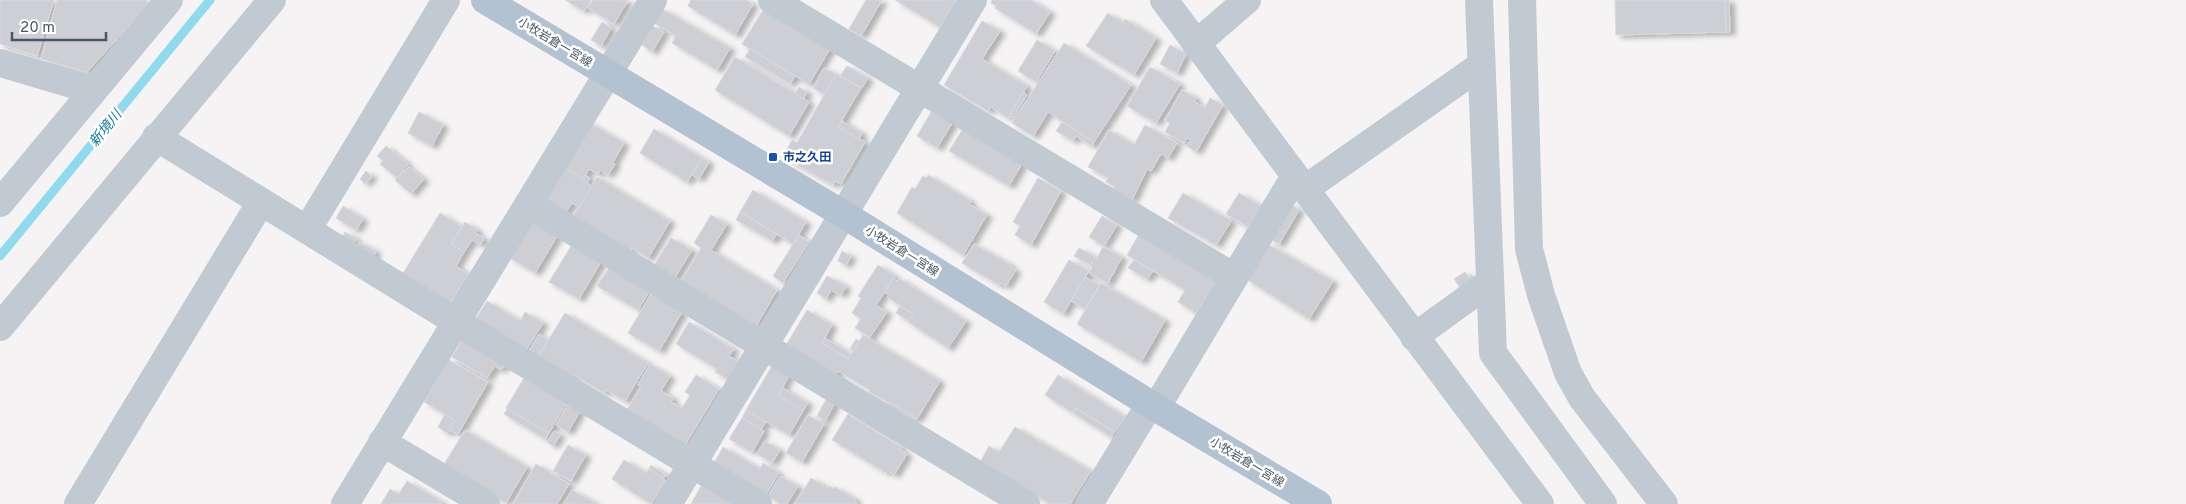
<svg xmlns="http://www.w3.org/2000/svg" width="2186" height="504" font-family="Overpass,'Noto Sans JP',sans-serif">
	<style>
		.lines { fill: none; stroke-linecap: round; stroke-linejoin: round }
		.stream { stroke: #90daee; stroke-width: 9 }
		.building { fill: #cdcfd5; stroke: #d7d9de; filter: url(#shadow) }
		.minor { stroke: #c1cad2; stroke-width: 28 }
		.major { stroke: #b3c2d1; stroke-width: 28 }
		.transit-dot { fill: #1a4fb4; stroke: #fff; stroke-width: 2 }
		.labels { text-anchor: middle; stroke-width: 5; stroke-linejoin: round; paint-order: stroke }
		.street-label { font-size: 12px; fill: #4a5661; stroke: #fff }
		.transit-label { font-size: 12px; font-weight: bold; fill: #164399; stroke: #fff; text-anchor: start }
		.water-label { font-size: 14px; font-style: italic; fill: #0c7c9b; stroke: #fff }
	</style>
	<defs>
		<filter id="shadow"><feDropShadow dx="5.5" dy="3" stdDeviation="2.5" flood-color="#0004"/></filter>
	</defs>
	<rect width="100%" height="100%" fill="#f5f3f3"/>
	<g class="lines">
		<path class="stream" d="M0 256 210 0"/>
	</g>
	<path class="building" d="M0 0H54L37 56 0 44Z
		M57 0H147V6L87 72 41 59Z
		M565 0H591L584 11Z
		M593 0H628L614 24 588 8Z
		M691 0H746L753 4 735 35 688 6Z
		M866 0H882L861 36 849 29Z
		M895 0H956L940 27Z
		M992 0H1000L996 6 991 3Z
		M1000 0H1031L1050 12 1036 34 995 8Z
		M1615 0H1725L1726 32 1616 35Z
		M1725 0H1729L1730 32H1726Z
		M765 7 831 47 809 84 742 44Z
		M662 9 730 48 717 70 672 43 676 36 654 23Z
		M1108 13 1123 23 1125 19 1156 38 1134 75 1086 46Z
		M982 21 1000 31 982 59 1027 86 1008 118 991 107 988 111 944 85Z
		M602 22 611 28 601 46 591 40Z
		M653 26 664 32 652 52 642 45Z
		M1037 40 1055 51 1036 82 1018 71Z
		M1064 43 1131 85 1094 142 1048 112 1033 136 1012 123Z
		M1170 45 1186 54 1177 73 1160 64Z
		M750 49 795 76 790 84 745 57Z
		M735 57 809 102 789 136 715 90Z
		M847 66 868 78 862 88 840 76Z
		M1150 67 1180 84 1156 123 1127 106Z
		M824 68 836 74 824 94 813 88Z
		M836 74 861 88 838 127 865 142 841 184 835 181 833 185 788 160 792 153 787 149 792 140 797 143Z
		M799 87 807 92 803 99 795 94Z
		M1182 90 1196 98 1194 101 1205 108 1210 98 1223 105 1196 152 1187 146 1191 140 1187 138 1184 143 1165 132 1170 123 1165 120Z
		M1023 92 1027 95 1013 118 1009 116Z
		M934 107 954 120 937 148 917 136Z
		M419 112 443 125 432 146 408 133Z
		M842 121 862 133 859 139 838 127Z
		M588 122 624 143 613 162 615 164 608 175 600 170 598 174 589 169 583 179 562 166Z
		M1062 122 1094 142 1092 146 1076 136 1073 141 1056 131Z
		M1145 125 1177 143 1168 158 1161 154 1151 171 1147 169 1132 200 1113 189 1115 187 1106 182 1108 178 1088 167 1109 130 1134 145Z
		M964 127 1023 162 1009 186 949 151Z
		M654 129 702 158 687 182 640 153Z
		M386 146 408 164 397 178 380 164 383 161 377 156Z
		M702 158 709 162 699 179 692 175Z
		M562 166 583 179 585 175 590 178 587 183 592 186 579 207 572 203 565 214 542 200Z
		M409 167 424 179 411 194 395 180Z
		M366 171 372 176 365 184 360 179Z
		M928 175 971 201 969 204 987 215 963 255 897 213 912 187 915 189 923 176 926 178Z
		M597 177 670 221 648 258 632 248 630 251 573 217Z
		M1038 178 1061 191 1031 245 1015 235 1020 226 1013 222Z
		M753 190 806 222 793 244 740 212Z
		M1183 193 1231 221 1216 245 1168 218Z
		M1239 193 1261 206 1248 227 1226 214Z
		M1290 204 1299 210 1279 244 1270 239Z
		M343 206 363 219 356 230 336 218Z
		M740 212 777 234 772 241 736 220Z
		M440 213 462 227 451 244 464 252 456 266 468 274 450 304 402 275Z
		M711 215 727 224 711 250 777 290 756 326 681 281 701 248 694 243Z
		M1102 216 1117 225 1104 246 1089 237Z
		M532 217 559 233 535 273 508 257Z
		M465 222 478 230 475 233 484 238 480 245 472 240 464 252 451 244Z
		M1141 231 1218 277 1196 313 1178 302 1185 290 1127 255Z
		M345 232 357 239 350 249 339 243Z
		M799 235 809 242 783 283 773 276Z
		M671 238 692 250 674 279 654 266Z
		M359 242 376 251 372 259 354 250Z
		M573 243 602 260 579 299 549 282Z
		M974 244 1011 265 1010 267 1016 270 1006 286 1001 283 999 285 962 263Z
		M1267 244 1333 281 1309 319 1246 279Z
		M1103 247 1122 257 1108 283 1089 273Z
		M1079 248 1095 257 1091 265 1074 256Z
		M842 251 851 256 846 265 838 261Z
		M1069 260 1089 271 1063 314 1044 302Z
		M1134 260 1153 271 1147 279 1128 268Z
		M878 265 895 276 876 305 887 312 870 337 855 328 861 319 852 313 861 298 858 296Z
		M609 268 649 292 638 310 597 286Z
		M1465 272 1473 282 1462 290 1454 279Z
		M827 276 846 286 841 295 831 290 826 299 817 293Z
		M1085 277 1099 285 1085 309 1071 301Z
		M893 278 897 281 899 278 966 321 948 348 908 322 913 314 887 297 889 295 884 292Z
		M1101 283 1165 320 1141 362 1077 324Z
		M651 294 682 312 659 351 628 333Z
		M487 301 520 321 525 312 543 323 525 352 474 322Z
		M900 306 913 314 909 321 896 313Z
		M807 310 832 325 822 343 848 359 863 335 940 381 917 419 869 392 870 390 838 371 835 376 785 347Z
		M565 313 648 363 625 401 606 390 604 393 574 375 570 380 536 360Z
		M689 322 734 349 729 356 739 362 729 380 715 372 717 369 676 344Z
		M539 334 548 340 536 360 527 354Z
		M464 337 506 363 501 370 495 366 487 378 452 357Z
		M825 338 851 354 848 359 822 343Z
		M856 339 859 341 853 351 850 349Z
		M449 360 488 382 458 434 449 430 455 420 424 402Z
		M650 364 670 376 661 391 673 398 671 402 682 408 690 395 685 392 696 375 719 389 685 445 625 413 641 387 638 385Z
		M773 364 790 374 778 396 803 411 789 435 746 410Z
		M1058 375 1125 417 1115 432 1076 408 1073 413 1045 395Z
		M524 378 566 403 549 433 506 408Z
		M783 388 808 403 803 411 778 396Z
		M828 396 836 401 825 421 817 416Z
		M890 402 916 417 914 420 888 405Z
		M568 404 580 411 568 432 556 425Z
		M1076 408 1114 432 1111 437 1073 413Z
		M507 409 549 433 545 439 504 414Z
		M746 410 766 422 761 429 742 418Z
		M445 414 455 420 447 433 438 427Z
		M848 414 901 447 900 449 907 454 894 475 887 470 886 473 832 440Z
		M808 415 824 424 802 462 786 453Z
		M742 418 764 431 752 452 729 439Z
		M1015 427 1091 471 1070 504H1050L997 472 979 464 989 446 999 452Z
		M465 430 527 467 506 503 443 466Z
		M554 431 560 434 553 446 547 442Z
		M765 441 780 450 772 463 757 454Z
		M568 445 586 455 571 481 553 471Z
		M723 447 760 469 763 463 779 473 765 496 713 465Z
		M624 460 646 473 649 469 665 480 651 504 612 479Z
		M536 464 569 484 557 504H513Z
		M651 465 666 475 663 479 649 469Z
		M780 476 798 486 787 504H781L768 496Z
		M811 478 828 488 829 486 834 489 835 487 855 499 856 504H795Z
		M407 481 442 502 441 504H381L390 489 399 494Z
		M701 486 731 504H691Z
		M572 490 597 504H564Z"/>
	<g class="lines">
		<path class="minor" d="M772 0 1234 277
			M1164 0 1540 504
			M1479 0 1493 353 1603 504
			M1522 0 1529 249 1541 295 1568 373 1582 398 1664 504
			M1196 44 1247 0
			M0 63 92 90
			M156 137 455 321 758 504
			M1305 189 1480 66
			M0 203 169 0
			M528 204 1026 504
			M307 230 446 0
			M0 327 272 0
			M1414 337 1490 282
			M1156 408 1295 176
			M382 442 486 504
			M78 504 261 202
			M345 504 653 0
			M668 504 973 0
			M1089 504 1150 404"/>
		<path class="major" d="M485 0 843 214 1150 404 1318 504"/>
	</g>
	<rect class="transit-dot" x="768" y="152" width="10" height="10" rx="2.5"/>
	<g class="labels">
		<g class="street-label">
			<text transform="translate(555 42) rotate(31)" y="4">小牧岩倉一宮線</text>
			<text transform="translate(902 251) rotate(32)" y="4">小牧岩倉一宮線</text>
			<text transform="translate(1247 462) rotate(31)" y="4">小牧岩倉一宮線</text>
		</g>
		<g class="transit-label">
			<text x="783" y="161">市之久田</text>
		</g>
		<g class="water-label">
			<text transform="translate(105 128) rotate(-51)" y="5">新境川</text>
		</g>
	</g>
	<path d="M12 32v8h94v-8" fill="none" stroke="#4a5661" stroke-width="2.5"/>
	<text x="20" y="32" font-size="15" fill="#4a5661" stroke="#ffffff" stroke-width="4" paint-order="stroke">20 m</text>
</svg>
